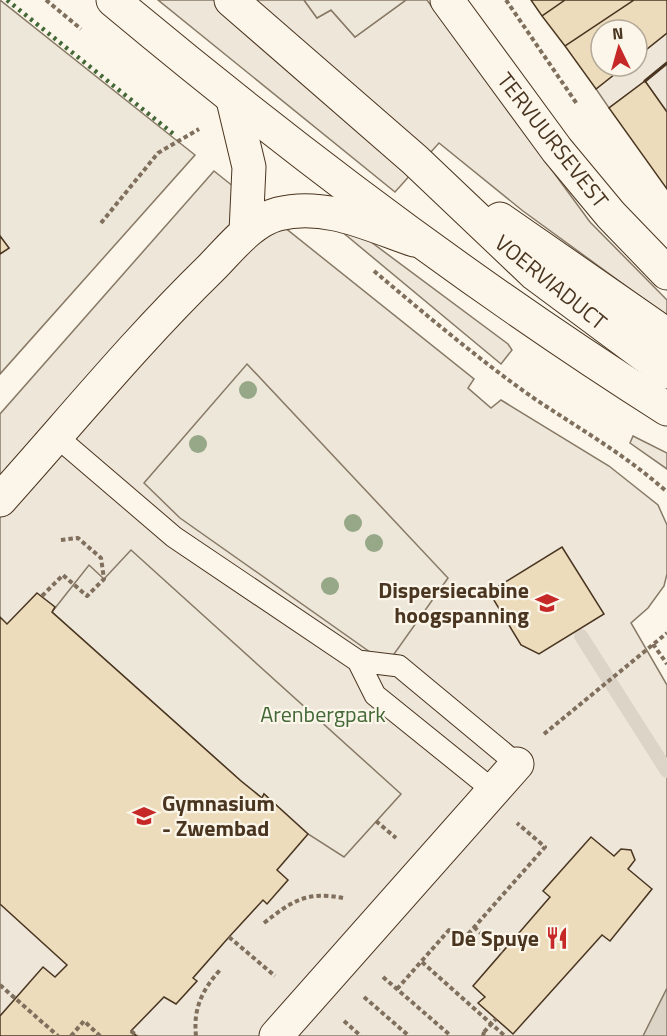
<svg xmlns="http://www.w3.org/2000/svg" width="667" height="1036" font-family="'Titillium Web',sans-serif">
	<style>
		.green { fill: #ede6d9; stroke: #887966; stroke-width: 1.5 }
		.parking { fill: #ede7d9; stroke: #887966; stroke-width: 1.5 }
		.water { fill: #dcd4c6; stroke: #887966; stroke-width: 1.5 }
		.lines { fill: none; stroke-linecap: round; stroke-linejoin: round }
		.stream { stroke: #dcd4c6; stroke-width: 14 }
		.building { fill: #ecdcbc; stroke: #4a3520; stroke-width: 1.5 }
		.service-casing { stroke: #4a3520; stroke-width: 23 }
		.minor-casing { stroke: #4a3520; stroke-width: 35 }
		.secondary-casing { stroke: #4a3520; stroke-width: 35 }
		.primary-casing { stroke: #4a3520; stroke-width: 35 }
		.path { stroke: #7f6f5c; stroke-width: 4; stroke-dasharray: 4.5 3; stroke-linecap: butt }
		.service { stroke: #fbf6e9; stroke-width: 21 }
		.minor { stroke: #fbf6e9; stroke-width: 33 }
		.secondary { stroke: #fbf6e9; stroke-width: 33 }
		.primary { stroke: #fbf6e9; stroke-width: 33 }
		.path-bridge { stroke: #7f6f5c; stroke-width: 4; stroke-dasharray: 4.5 3; stroke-linecap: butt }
		.hedge { stroke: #436837; stroke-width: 4.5; stroke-dasharray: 3 4.5; stroke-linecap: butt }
		.wall { stroke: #4a3520; stroke-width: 3 }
		.tree { fill: #96a887 }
		.labels { text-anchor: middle; stroke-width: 4.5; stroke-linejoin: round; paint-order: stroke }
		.street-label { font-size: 22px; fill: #4a3520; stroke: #fbf6e9 }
		.poi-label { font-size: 22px; font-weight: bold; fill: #4a3520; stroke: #fbf6e9; text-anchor: end }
		.park-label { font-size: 22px; fill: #436837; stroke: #fbf6e9 }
	</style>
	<rect width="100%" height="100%" fill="#fbf6e9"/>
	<path class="green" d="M158 0H304L317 18 331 10 355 37 406 0H427L590 222 667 300V316L523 211 439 143 395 192Z
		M667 33V112L645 81 609 108 596 89 625 66H637V57Z
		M214 171 474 379 468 388 491 408 501 400 609 466 658 505 667 525V574L664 586 648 608 631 623 667 685V1036H0V414Z
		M341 231 367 239 508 344 512 350 501 364Z
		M633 436 667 453V469L630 443Z"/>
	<path class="parking" d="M0 0 195 155 0 374V254L9 248 0 236Z
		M304 0H406L355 37 331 10 317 18Z
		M247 364 448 578 387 664 180 518 144 483Z
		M131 550 401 794 344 857 308 834 264 794 262 798 241 781 52 612 89 565 104 579Z"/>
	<path class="water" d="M667 988V1036H643Z"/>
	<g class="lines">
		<path class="stream" d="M581 636 667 771"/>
	</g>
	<path class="building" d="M531 0H565L542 16Z
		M565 0H634L565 46 542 16Z
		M634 0H667V33L637 57V30H601V66H625L596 89 565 46Z
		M645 81 667 112V189L609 108Z
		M0 236 9 248 0 254Z
		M562 547 604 614 539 654 521 645 489 592Z
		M37 593 55 607 52 612 241 781 262 798 264 794 308 834 277 870 288 880 267 904 263 900 229 937 193 978 197 981 176 1004 164 997 131 1031 137 1036H0V1016L43 967 55 977 67 965 0 904V617L7 624Z
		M591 837 614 856 621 849 631 850 635 860 628 869 652 889 610 941 602 935 513 1034 478 1003 485 997 473 986 550 897 543 891Z"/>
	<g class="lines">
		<g class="service-casing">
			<path id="service" d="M56 436 174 537 358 661 399 666 517 764
				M358 661 375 695 494 791"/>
		</g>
		<g class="minor-casing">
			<path id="minor" d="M233 100 249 167 246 232
				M0 500C70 422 136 341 211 268 230 249 251 221 278 214 325 202 370 225 414 240
				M276 1036 517 764"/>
		</g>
		<g class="secondary-casing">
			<path id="secondary" d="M113 0C289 147 473 286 667 409
				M447 0 557 150 611 215 667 273"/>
		</g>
		<g class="primary-casing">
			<path id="primary" d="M231 0 415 160 535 274 667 372
				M500 219 667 335"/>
		</g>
		<path class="path" d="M46 0 81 29
			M506 0 577 104
			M101 223 158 153 199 129
			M374 271C425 314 477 358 532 397 578 428 626 455 667 492
			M42 596 63 575 87 596 104 579 101 558 78 538 60 540
			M653 644 667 664
			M544 734 667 633
			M376 821 396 838
			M264 923C292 901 306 891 343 898
			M474 927 502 953
			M229 937 275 976
			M422 962 505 1036
			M383 977 451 1036
			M0 985 58 1036
			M397 989 449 930 462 941 545 847 517 823
			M364 997 409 1036
			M344 1021 361 1036
			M131 1031 137 1036
			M71 1036 84 1021 100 1036
			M196 1036C193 1009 202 990 220 970
			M483 1036 484 1032"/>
		<use href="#service" class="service"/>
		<use href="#minor" class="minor"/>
		<use href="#secondary" class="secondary"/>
		<use href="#primary" class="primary"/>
		<path class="path-bridge" d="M484 1032 496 1019"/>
		<path class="hedge" d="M7 0 176 136"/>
		<path class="wall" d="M645 81 667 63"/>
	</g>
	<g class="tree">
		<circle cx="248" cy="390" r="9"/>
		<circle cx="198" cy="444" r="9"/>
		<circle cx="353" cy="523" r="9"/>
		<circle cx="374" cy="543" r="9"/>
		<circle cx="330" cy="586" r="9"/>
	</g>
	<defs>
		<g id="university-bare" transform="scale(1.8)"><path d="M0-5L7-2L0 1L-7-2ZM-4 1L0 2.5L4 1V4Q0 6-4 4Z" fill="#c62828" stroke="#fbf6e9" stroke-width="2.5" paint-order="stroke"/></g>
		<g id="restaurant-bare" transform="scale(1.8)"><path d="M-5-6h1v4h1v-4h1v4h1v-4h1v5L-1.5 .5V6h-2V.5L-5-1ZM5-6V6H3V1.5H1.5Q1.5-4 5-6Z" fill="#c62828" stroke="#fbf6e9" stroke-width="2.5" paint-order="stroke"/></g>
	</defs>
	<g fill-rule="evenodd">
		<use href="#university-bare" x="547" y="603"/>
		<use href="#university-bare" x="144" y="816"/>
		<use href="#restaurant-bare" x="557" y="938"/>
	</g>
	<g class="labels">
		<g class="street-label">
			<text transform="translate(553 140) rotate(52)" y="8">TERVUURSEVEST</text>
			<text transform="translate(551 282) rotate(39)" y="8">VOERVIADUCT</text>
		</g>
		<g class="poi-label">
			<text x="529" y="598">Dispersiecabine<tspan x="529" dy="25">hoogspanning</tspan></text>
			<text x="162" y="811" text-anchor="start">Gymnasium<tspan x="162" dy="25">- Zwembad</tspan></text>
			<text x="539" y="946">De Spuye</text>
		</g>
		<g class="park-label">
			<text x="323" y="722">Arenbergpark</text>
		</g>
	</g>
	<g transform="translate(619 48) rotate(355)"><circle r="28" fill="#fbf6e9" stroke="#b4a999" stroke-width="1.5"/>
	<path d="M0-4.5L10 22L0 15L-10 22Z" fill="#c62828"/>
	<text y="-9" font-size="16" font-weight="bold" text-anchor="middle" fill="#4a3520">N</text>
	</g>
</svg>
